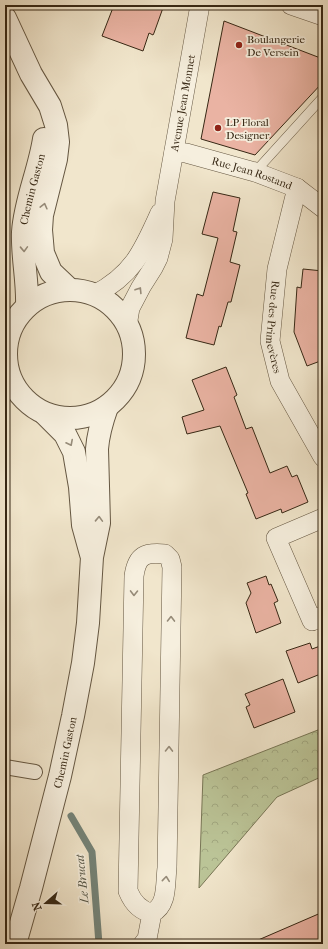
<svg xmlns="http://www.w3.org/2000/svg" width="328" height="949" font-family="'IM FELL French Canon',serif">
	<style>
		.forest { fill: url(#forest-crowns); stroke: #787656 }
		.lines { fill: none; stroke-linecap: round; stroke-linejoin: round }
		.stream { stroke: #738277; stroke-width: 7 }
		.building { fill: #eab3a3; stroke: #362714 }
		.service-casing { stroke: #655742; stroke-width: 10 }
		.pedestrian-casing { stroke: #655742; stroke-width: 16 }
		.minor-casing { stroke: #655742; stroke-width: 20 }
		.tertiary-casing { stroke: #655742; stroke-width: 24 }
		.service { stroke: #f6efde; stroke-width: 9 }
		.pedestrian { stroke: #f6efde; stroke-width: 14 }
		.minor { stroke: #f6efde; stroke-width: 19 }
		.tertiary { stroke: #f6efde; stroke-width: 22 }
		.oneway { stroke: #968b79 }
		.poi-dot { fill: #8f2418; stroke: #f6efde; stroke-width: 1.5 }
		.labels { text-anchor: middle; stroke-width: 3.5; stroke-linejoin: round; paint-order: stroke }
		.poi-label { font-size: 11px; fill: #362714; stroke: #f6efde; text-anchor: start }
		.street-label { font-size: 11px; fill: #362714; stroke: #f6efde }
		.water-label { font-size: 12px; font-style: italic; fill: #545546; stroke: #f6efde }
	</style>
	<defs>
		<pattern id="forest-crowns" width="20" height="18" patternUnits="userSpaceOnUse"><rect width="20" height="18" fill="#bbc497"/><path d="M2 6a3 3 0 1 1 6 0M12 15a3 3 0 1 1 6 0" fill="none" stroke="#a1a881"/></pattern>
	</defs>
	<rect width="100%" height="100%" fill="#f1e6cc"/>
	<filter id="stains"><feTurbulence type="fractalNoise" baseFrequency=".005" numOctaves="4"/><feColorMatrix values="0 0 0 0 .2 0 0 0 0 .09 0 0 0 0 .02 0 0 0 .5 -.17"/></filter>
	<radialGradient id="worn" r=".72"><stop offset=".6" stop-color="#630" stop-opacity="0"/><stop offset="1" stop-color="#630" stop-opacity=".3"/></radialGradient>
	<path class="forest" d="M323 728V776L277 797 199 888 203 775Z"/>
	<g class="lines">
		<path class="stream" d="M71 816 92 852 99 944"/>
	</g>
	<path class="building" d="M114 5H164L154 33 153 35 149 33 143 51 102 36Z
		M224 21 323 59V82L255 155 201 139Z
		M213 192 240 198 233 231 237 232 230 262 240 265 231 302H228L221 327 219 326 214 345 186 338 197 294 203 296 218 238 202 234Z
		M303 269 323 271V360L307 366 294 332 297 287 301 288Z
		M226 367 237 395 234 397 246 429 252 427 270 473 287 466 292 477 297 475 308 502 282 513 281 509 256 519 246 494 248 493 220 426 187 434 182 417 204 410 192 380Z
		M266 576 269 585 271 584 278 601 274 603 281 623 256 633 246 603 251 593 247 583Z
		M310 643 312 649 323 645V673L298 683 286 651Z
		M283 679 295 712 254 728 246 707 250 705 245 694Z
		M323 912V944H249Z"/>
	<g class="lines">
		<g class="service-casing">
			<path id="service" d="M255 172 323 97"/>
		</g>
		<g class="pedestrian-casing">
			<path id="pedestrian" d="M5 767 35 772"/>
		</g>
		<g class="minor-casing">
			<g id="minor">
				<path d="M291 5 323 16"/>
				<path id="s1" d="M174 152 186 153 255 172 297 188 323 208"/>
				<path id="s2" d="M297 188 277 269 270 341 280 381 323 457"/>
				<path d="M94 295C133 275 143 251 160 213"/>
				<path id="s3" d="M127 326 130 308 141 287 153 268 158 258 163 239 165 201 200 5"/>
				<path d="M323 518 276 538 312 621 323 616"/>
				<path d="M143 944 147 939 152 913C168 905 165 884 167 868L172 567 170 559 165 554C145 552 137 555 134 576L128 891C133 903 140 911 152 913"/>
			</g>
		</g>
		<g class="tertiary-casing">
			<g id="tertiary">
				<path d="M5 18 31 74 50 106 56 125 58 142 56 159 42 215 41 230 43 253 51 272 70 290"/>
				<circle cx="70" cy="354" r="64"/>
				<path id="s4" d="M27 306C28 281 22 257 23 232 25 201 39 171 44 139"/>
				<path d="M45 414 65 434 74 452 80 487 83 525 91 554"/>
				<path id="s5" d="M15 944 31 888 60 776 73 716 83 663 88 623 92 557 99 523 97 449C98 434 102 421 107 407"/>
			</g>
		</g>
		<use href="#service" class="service"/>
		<use href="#pedestrian" class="pedestrian"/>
		<use href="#minor" class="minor"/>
		<use href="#tertiary" class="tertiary"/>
	</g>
	<defs><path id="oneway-chevron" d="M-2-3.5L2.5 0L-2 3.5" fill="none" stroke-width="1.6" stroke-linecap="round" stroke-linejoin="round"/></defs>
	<g class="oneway">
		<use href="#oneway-chevron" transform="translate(44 206) rotate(-76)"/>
		<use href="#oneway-chevron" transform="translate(24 249) rotate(88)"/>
		<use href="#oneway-chevron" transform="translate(139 290) rotate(-58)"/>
		<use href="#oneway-chevron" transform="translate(70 443) rotate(63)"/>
		<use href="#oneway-chevron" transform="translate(99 519) rotate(-88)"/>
		<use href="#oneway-chevron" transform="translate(134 593) rotate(91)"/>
		<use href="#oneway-chevron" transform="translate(171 619) rotate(-89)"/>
		<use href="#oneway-chevron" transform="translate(169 749) rotate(-89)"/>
		<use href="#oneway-chevron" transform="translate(166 879) rotate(-84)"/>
	</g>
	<g class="poi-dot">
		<circle cx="239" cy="45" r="4"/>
		<circle cx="218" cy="128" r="4"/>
	</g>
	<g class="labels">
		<g class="poi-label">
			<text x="247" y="43">Boulangerie<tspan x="247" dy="13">De Versein</tspan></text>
			<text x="226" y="126">LP Floral<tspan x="226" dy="13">Designer</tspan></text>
		</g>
		<g class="street-label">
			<text dy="4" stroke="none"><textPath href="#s3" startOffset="233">Avenue Jean Monnet</textPath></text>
			<text dy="4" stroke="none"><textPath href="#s1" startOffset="81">Rue Jean Rostand</textPath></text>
			<text dy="4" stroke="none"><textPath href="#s4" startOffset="118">Chemin Gaston</textPath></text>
			<text dy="4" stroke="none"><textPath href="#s2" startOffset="142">Rue des Primevères</textPath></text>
			<text dy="4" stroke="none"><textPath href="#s5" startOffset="198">Chemin Gaston</textPath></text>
		</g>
		<g class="water-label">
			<text transform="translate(82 879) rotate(-96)" y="4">Le Brucat</text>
		</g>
	</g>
	<rect width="328" height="949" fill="none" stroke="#f1e6cc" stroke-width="20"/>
	<rect x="6" y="6" width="316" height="937" fill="none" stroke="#362714" stroke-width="2"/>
	<rect x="10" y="10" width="308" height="929" fill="none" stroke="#362714"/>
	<g transform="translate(46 903) rotate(250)" stroke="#f6efde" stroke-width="3" paint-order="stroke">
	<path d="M0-3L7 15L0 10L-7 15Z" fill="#362714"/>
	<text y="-6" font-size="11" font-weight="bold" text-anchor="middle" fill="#362714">N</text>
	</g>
	<rect width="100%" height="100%" filter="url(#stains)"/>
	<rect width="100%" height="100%" fill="url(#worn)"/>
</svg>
